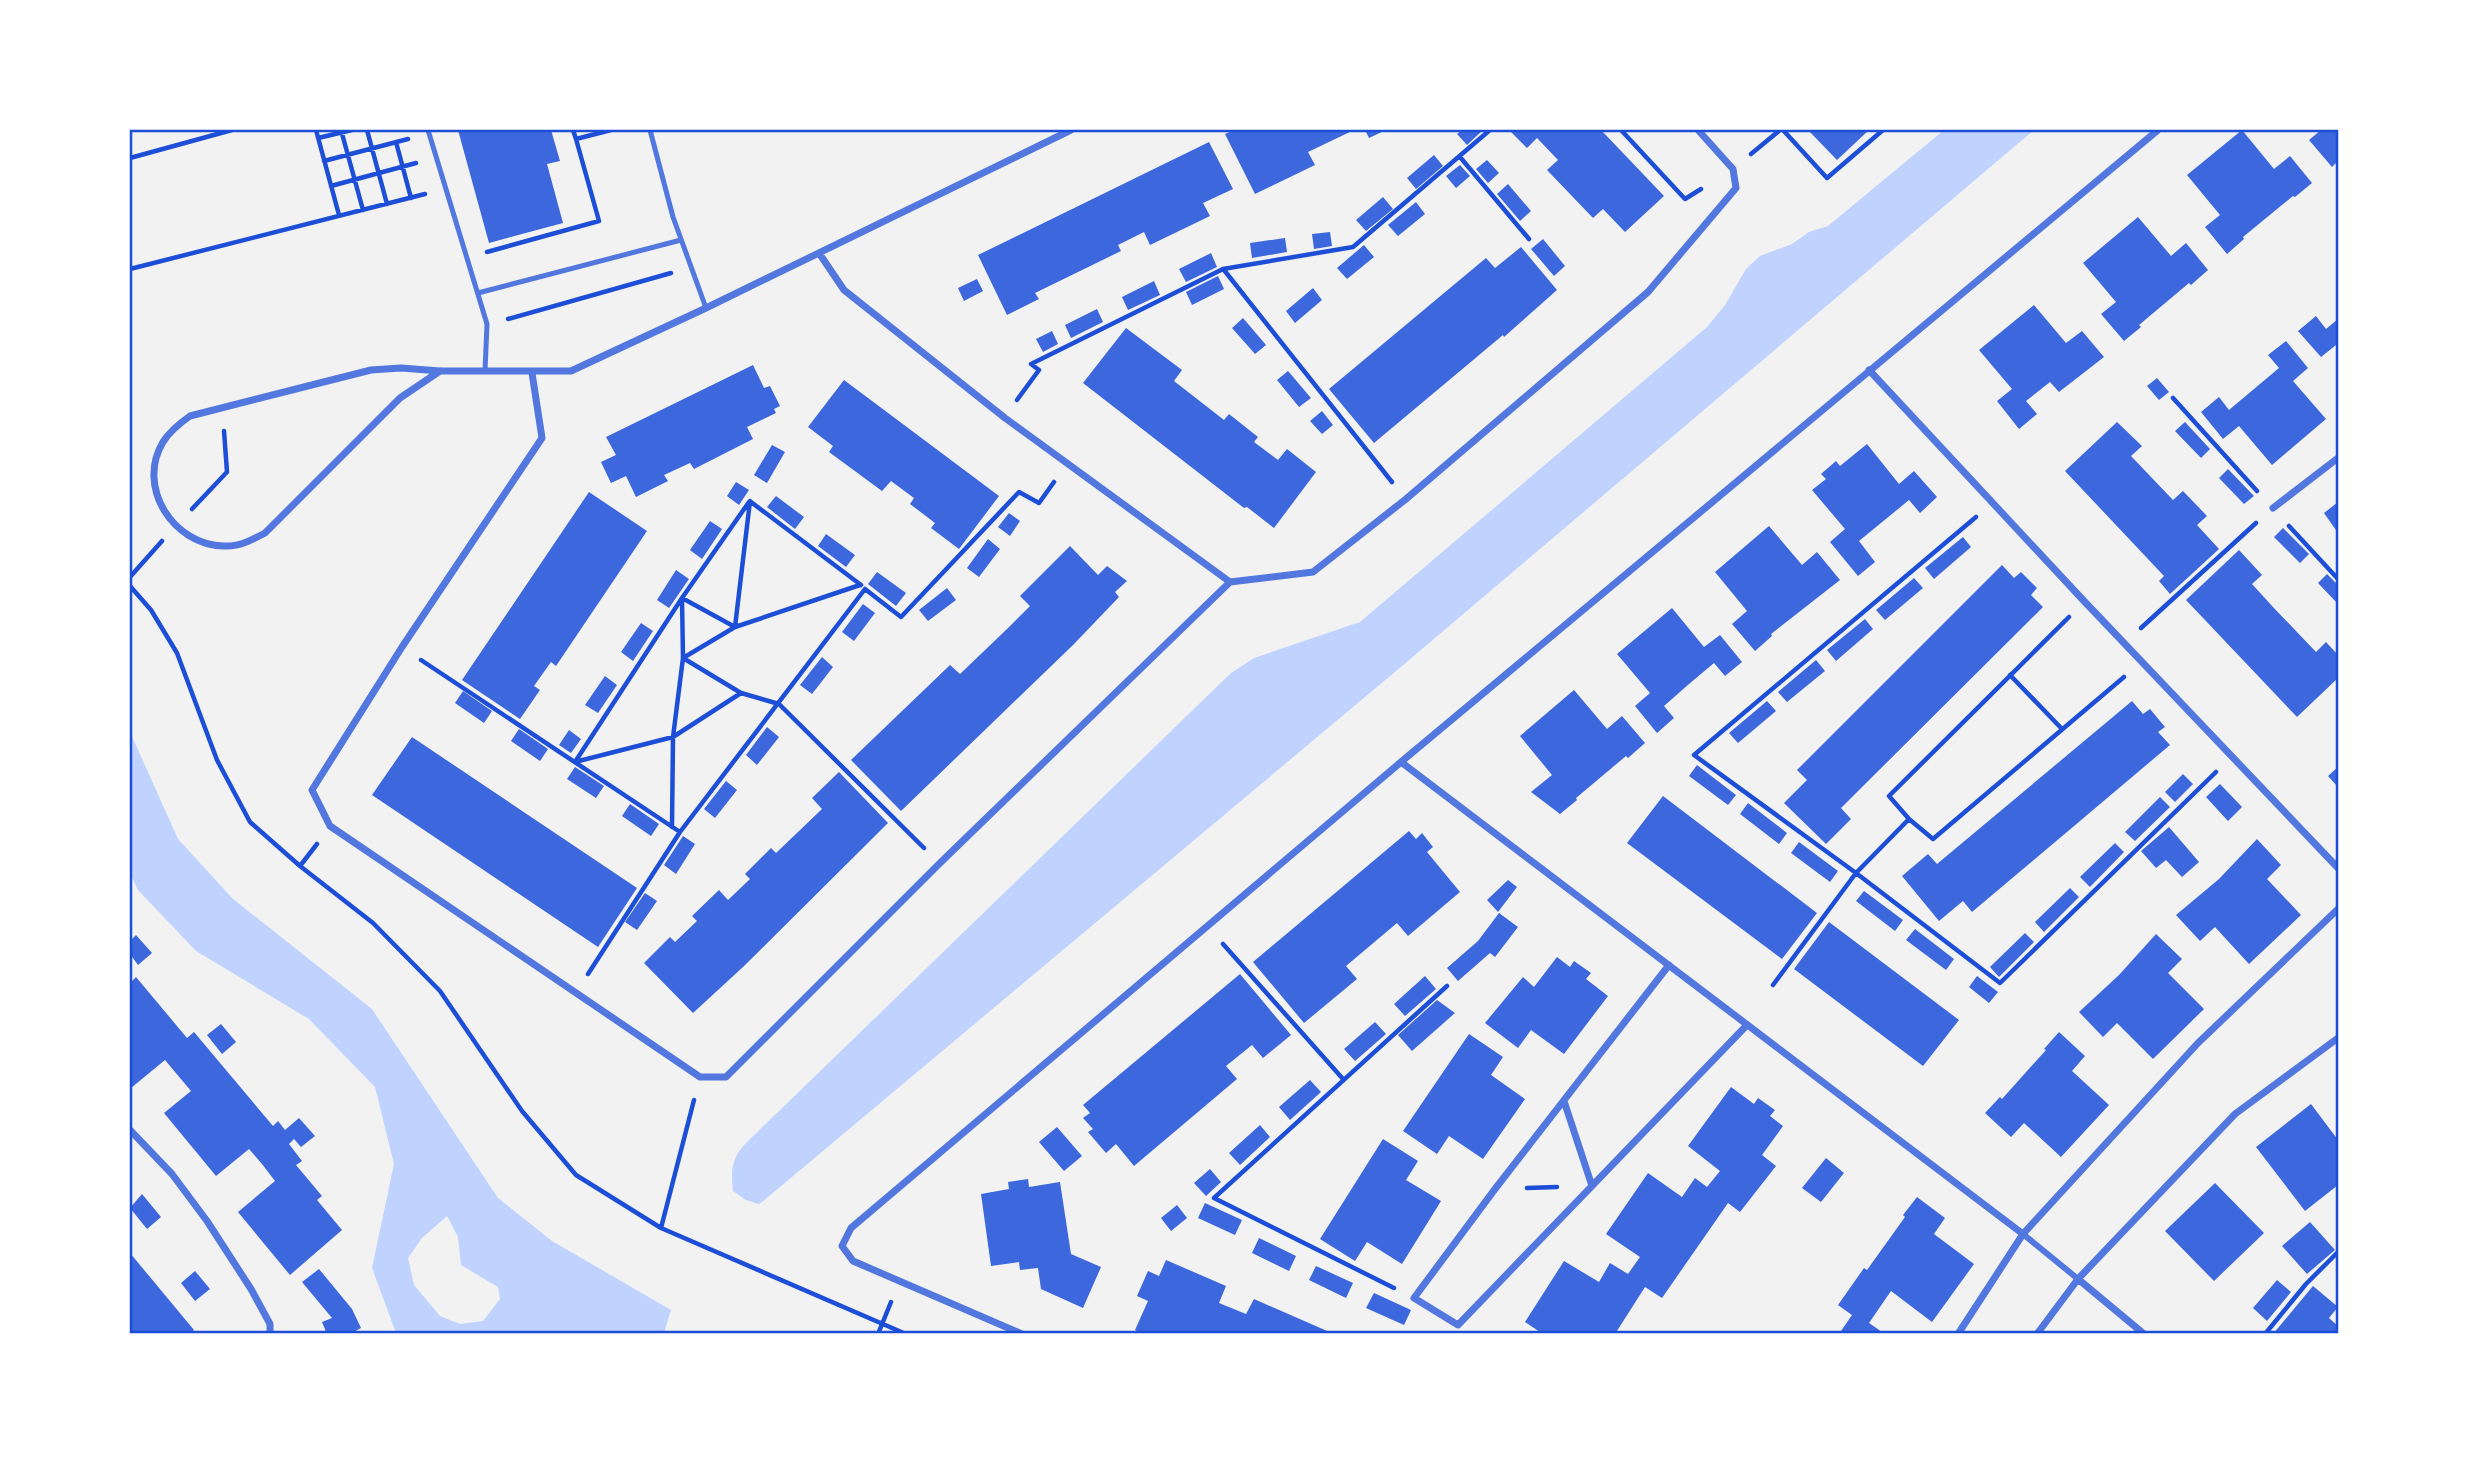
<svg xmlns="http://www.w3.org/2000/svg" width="2468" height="1463" font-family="Ubuntu,sans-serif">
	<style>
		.water { fill: #bfd3fe; fill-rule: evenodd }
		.building { fill: #3d67dc }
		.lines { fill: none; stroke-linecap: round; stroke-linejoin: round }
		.path { stroke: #1d4ed8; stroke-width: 4.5 }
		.service { stroke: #5277de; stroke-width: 5 }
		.pedestrian { stroke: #5277de; stroke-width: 6 }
		.minor { stroke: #5277de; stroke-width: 7 }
		.neatline { fill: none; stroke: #1d4ed8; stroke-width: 2.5 }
	</style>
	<rect width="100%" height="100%" fill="#f2f2f2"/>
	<path class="water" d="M1944 130H2034L1402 666 768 1197 759 1204 746 1200 733 1191C731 1172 731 1160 744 1145L1231 673 1254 658 1360 622 1707 327 1725 305 1746 269 1760 256 1792 244 1809 232 1828 226Z
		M130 732 178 839 233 899 372 1009 498 1198 552 1241 671 1310 664 1333H396L372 1268 394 1164 375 1087 309 1019 196 951 138 890 130 873ZM447 1216 458 1237 461 1265 498 1287 500 1299 483 1321 460 1324 440 1316 414 1285 408 1258 422 1238Z"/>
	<path class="building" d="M458 130H551L560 161 547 164 563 223 489 243Z
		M1234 130H1354L1308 152 1315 165 1255 194 1225 134Z
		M1365 130H1386L1369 138Z
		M1462 130H1483L1467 145 1457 134Z
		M1509 130H1601L1664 196 1625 232 1603 209 1593 218 1547 170 1558 160 1537 138 1527 148Z
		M1808 130H1869L1837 160Z
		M2242 130 2274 169 2290 156 2312 183 2295 197 2293 196 2243 237 2244 239 2227 254 2205 227 2220 215 2187 175Z
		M2321 130H2338V161L2332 167 2309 140Z
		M1209 142 1233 189 1203 203 1210 216 1150 245 1144 232 1118 245 1121 251 1035 293 1039 299 1007 315 978 255Z
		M1434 155 1443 166 1416 189 1407 178Z
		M1487 160 1499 173 1488 183 1476 169Z
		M1460 165 1470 176 1456 188 1446 176Z
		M1508 184 1531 211 1520 221 1497 194Z
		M1383 197 1393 209 1366 231 1356 220Z
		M1416 202 1425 214 1398 236 1388 225Z
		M2138 217 2171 256 2186 243 2208 270 2191 285 2189 283 2139 325 2141 327 2124 341 2101 314 2116 302 2083 263Z
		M1330 232 1332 246 1314 249 1312 234Z
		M1285 238 1287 252 1252 258 1250 243Z
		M1543 239 1565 266 1554 276 1531 249Z
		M1364 245 1374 257 1347 279 1337 268Z
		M1521 247 1557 290 1504 337 1503 335 1374 443 1329 389 1486 258 1495 268Z
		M1211 253 1217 267 1186 282 1179 269Z
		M1218 276 1224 289 1192 305 1186 292Z
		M977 279 983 291 964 301 958 288Z
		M1154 281 1160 295 1128 310 1122 297Z
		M1313 288 1322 300 1295 323 1286 311Z
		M2034 305 2066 343 2082 331 2104 357 2059 392 2050 382 2026 401 2037 414 2019 429 1997 401 2012 389 1979 350Z
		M1097 309 1103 322 1071 338 1065 325Z
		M2316 316 2326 329 2338 319V348L2336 345 2321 357 2298 331Z
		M1243 318 1266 345 1255 354 1232 328Z
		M1126 328 1182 370 1174 381 1224 420 1229 414 1258 437 1254 442 1278 460 1287 449 1316 472 1274 528 1247 507 1244 508 1083 383Z
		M1052 331 1058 344 1043 352 1036 339Z
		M2286 341 2308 368 2293 381 2326 419 2272 465 2239 426 2223 439 2201 412 2219 397 2229 410 2279 368 2268 355Z
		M753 365 764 388 770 386 780 406 774 409 776 413 747 427 753 439 694 469 690 463 664 475 668 481 636 497 626 476 611 483 601 462 616 455 606 437Z
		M1288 371 1311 398 1299 407 1277 380Z
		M2157 378 2169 392 2159 400 2147 386Z
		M844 380 999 496 959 549 931 528 935 523 910 504 914 498 891 481 882 491 829 452 833 446 808 427Z
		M1322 411 1333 425 1322 434 1310 421Z
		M2117 422 2142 446 2131 456 2173 500 2183 491 2207 516 2197 525 2219 549 2170 594 2159 581 2164 576 2065 471Z
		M2185 422 2210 449 2201 458 2175 431Z
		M1867 444 1899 484 1914 471 1937 497 1920 513 1909 500 1859 541 1875 562 1858 576 1830 542 1845 529 1812 490 1826 479 1821 474 1836 461 1840 466Z
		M772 445 785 452 767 483 754 475Z
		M2228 469 2254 496 2244 504 2219 478Z
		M736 482 749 490 739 505 727 496Z
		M589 492 647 531 556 666 551 662 534 686 540 690 520 719 462 680Z
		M776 496 804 517 795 529 767 507Z
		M2338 502V533L2324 513Z
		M1009 513 1020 521 1010 536 998 527Z
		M710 521 722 529 702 559 690 550Z
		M1769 526 1802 565 1817 552 1840 580 1771 634 1772 636 1755 651 1732 624 1747 611 1715 572Z
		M2283 528 2309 554 2300 563 2274 537Z
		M826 534 855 555 846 567 818 546Z
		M1963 537 1971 547 1934 579 1925 568Z
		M988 539 1000 549 979 577 967 568Z
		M1070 546 1098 575 1107 566 1127 581 1115 592 1119 597 1073 645 901 811 851 760 950 665 960 674 1007 629 1030 606 1020 596Z
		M2239 550 2262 575 2252 584 2273 607 2316 652 2326 642 2338 655V678L2297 717 2186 600Z
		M2002 565 2014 578 2021 572 2037 588 2031 595 2043 607 1841 808 1851 819 1826 844 1784 803 1807 780 1797 770Z
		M676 570 689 579 669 608 657 600Z
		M877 572 906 593 896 606 868 584Z
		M2327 574 2338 585V604L2318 583Z
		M1914 578 1923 588 1885 620 1876 610Z
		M947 588 956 600 928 621 919 610Z
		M863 604 875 613 854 641 842 632Z
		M1672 608 1704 647 1720 635 1742 662 1725 676 1714 663 1689 684 1664 706 1674 718 1657 733 1635 706 1650 693 1617 654Z
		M1865 619 1873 629 1836 661 1827 650Z
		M641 623 653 631 633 661 621 652Z
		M822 657 833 667 812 694 800 685Z
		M1816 660 1825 671 1787 702 1778 692Z
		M605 676 617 685 598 713 585 705Z
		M1574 690 1607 729 1622 716 1645 743 1628 758 1626 756 1576 798 1577 800 1560 814 1531 792 1552 775 1520 736Z
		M463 691 492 711 484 723 455 703Z
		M1767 701 1776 711 1738 743 1729 733Z
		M2132 701 2143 714 2150 709 2165 727 2158 732 2170 745 1972 912 1963 901 1939 921 1902 876 1928 854 1937 864Z
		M767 727 779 737 757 765 746 755Z
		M519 729 548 749 540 761 511 741Z
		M569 730 581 739 571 753 559 745Z
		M412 737 637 888 598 947 372 795Z
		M1697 765 1736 795 1728 805 1689 776Z
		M575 767 604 786 596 798 567 779Z
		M2338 767V787L2328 776Z
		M839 772 888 823 743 967 693 1013 644 963 670 937 675 942 697 921 692 916 719 890 728 900 750 879 745 874 771 848 776 853 822 809 812 798Z
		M2183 774 2193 784 2175 802 2165 792Z
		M726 781 737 790 715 818 704 809Z
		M2220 784 2242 807 2228 821 2206 797Z
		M1663 796 1817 913 1782 959 1627 843Z
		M2160 797 2170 807 2135 841 2125 832Z
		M1748 803 1787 833 1779 844 1740 814Z
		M630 804 659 824 651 836 622 816Z
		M2169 827 2199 862 2182 877 2166 860 2156 868 2141 851Z
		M1409 831 1416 839 1422 833 1433 847 1427 852 1460 892 1408 936 1397 923 1346 966 1357 979 1304 1023 1253 962Z
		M683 836 695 844 676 874 664 865Z
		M2257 839 2281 865 2267 879 2301 915 2249 964 2215 927 2200 941 2176 915 2219 879Z
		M1799 842 1838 871 1830 882 1791 853Z
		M2115 843 2124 852 2090 887 2080 877Z
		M1508 880 1517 887 1498 912 1487 900Z
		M2070 888 2079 897 2044 932 2035 922Z
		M1864 891 1903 920 1895 931 1856 901Z
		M645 893 657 901 637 930 625 922Z
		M1499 913 1518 927 1495 957 1490 953 1458 981 1447 968 1478 941Z
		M1829 922 1959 1020 1923 1066 1794 969Z
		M1915 929 1954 959 1946 970 1906 940Z
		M2025 933 2034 942 1999 977 1990 967Z
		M2156 934 2182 959 2168 973 2204 1009 2153 1059 2117 1023 2103 1037 2079 1012 2119 975Z
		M136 935 152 953 138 965 130 954V941Z
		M1557 957 1570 967 1574 961 1591 973 1586 979 1608 996 1564 1054 1531 1030 1518 1048 1485 1023 1523 977 1534 987Z
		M1240 974 1291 1035 1263 1058 1252 1045 1226 1066 1237 1079 1134 1166 1116 1144 1106 1153 1088 1132 1093 1129 1083 1118 1090 1113 1083 1105Z
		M1425 976 1436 989 1405 1016 1394 1004Z
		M1977 976 1998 992 1989 1003 1969 987Z
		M136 977 187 1038 194 1032 273 1126 278 1121 285 1130 299 1118 315 1136 301 1147 294 1139 289 1144 302 1161 296 1165 322 1196 317 1200 342 1230 290 1275 238 1212 275 1181 262 1164 249 1149 216 1176 164 1113 191 1091 165 1060 131 1088 130 1086V983Z
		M1437 1000 1455 1013 1412 1051 1398 1035Z
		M1375 1022 1386 1034 1355 1061 1344 1049Z
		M221 1024 236 1042 222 1054 207 1035Z
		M2059 1032 2085 1056 2072 1071 2109 1105 2061 1157 2024 1123 2011 1137 1985 1113 2000 1097 2002 1099 2046 1050 2044 1049Z
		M1469 1034 1503 1057 1491 1075 1525 1099 1483 1159 1449 1136 1437 1154 1403 1131Z
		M1310 1080 1321 1092 1290 1120 1279 1107Z
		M1731 1087 1754 1104 1758 1098 1775 1110 1770 1116 1783 1126 1762 1155 1776 1166 1740 1212 1728 1203 1662 1298 1645 1287 1615 1334H1543L1525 1322 1564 1261 1599 1282 1610 1263 1628 1274 1640 1257 1606 1234 1648 1173 1682 1197 1695 1178 1707 1187 1720 1171 1688 1146Z
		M2311 1104 2338 1140V1185L2305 1211 2256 1147Z
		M1260 1125 1270 1137 1240 1165 1229 1153Z
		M1057 1127 1082 1156 1064 1171 1039 1142Z
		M1383 1139 1418 1161 1406 1180 1441 1201 1402 1264 1367 1242 1355 1261 1320 1239Z
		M1826 1158 1844 1173 1821 1202 1802 1188Z
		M1210 1169 1221 1182 1206 1196 1194 1183Z
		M1028 1179 1029 1187 1060 1182 1071 1254 1101 1267 1083 1308 1041 1289 1038 1268 1020 1270 1019 1262 991 1266 981 1194 1009 1189 1008 1182Z
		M2215 1183 2264 1233 2214 1281 2165 1231Z
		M142 1194 161 1217 147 1229 130 1208Z
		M1917 1197 1945 1218 1934 1234 1974 1264 1932 1322 1891 1291 1869 1323 1885 1334H1839L1852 1315 1838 1305 1864 1268 1867 1270 1905 1217 1903 1215Z
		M1205 1203 1242 1220 1235 1235 1198 1218Z
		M1177 1205 1187 1218 1171 1231 1161 1218Z
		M2310 1222 2335 1250 2307 1274 2282 1246Z
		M1259 1238 1296 1256 1289 1271 1252 1253Z
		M130 1253 194 1330 190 1334H130Z
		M1166 1260 1226 1286 1219 1303 1246 1314 1254 1299 1334 1334H1143L1135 1330 1148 1301 1137 1296 1148 1271 1159 1276Z
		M1316 1266 1353 1283 1346 1298 1309 1280Z
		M319 1269 352 1309 361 1328 350 1334H327L322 1322 332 1318 302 1282Z
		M195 1271 210 1289 195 1301 181 1283Z
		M2277 1280 2291 1292 2267 1321 2253 1308Z
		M2313 1286 2338 1307 2329 1318 2338 1326V1334H2273Z
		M1374 1293 1411 1310 1404 1325 1366 1308Z"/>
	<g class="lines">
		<path class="path" d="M316 130 339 215
			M341 130 363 210
			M367 130 387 204
			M573 130 576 139
			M1621 130 1685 199 1701 189
			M1783 130 1827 178 1883 130
			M318 138 352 130
			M396 142 411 198
			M1751 154 1780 130
			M1460 157 1529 239
			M130 158 232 130
			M324 161 408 139
			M331 186 416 163
			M487 252 599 221 576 139 611 130
			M130 269 425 194
			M1224 270 1392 482
			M508 319 671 273
			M2173 398 2257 491
			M1017 400 1039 370 1031 364 1223 269 1353 247 1490 130
			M751 502 861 585
			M192 509 227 472 224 431
			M1976 517 1694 755 1856 873 2000 983 2216 772
			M2289 526 2338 579
			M130 577 162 541
			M130 586 151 610 177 653 217 760 250 822 300 866 373 923 440 991 522 1111 576 1175 661 1228 906 1334
			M2069 617 1889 796 1909 819 1933 839 2124 677
			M2141 628 2256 523
			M421 660 680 832
			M2010 675 2062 729
			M741 693 683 658 682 598 735 627 750 501
			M575 762 673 737 741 693 779 704 924 848
			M575 762 682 598 749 502
			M672 827 673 737 683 658 735 627 860 585
			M300 866 317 844
			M1223 944 1343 1079
			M588 974 680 832 865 589 901 617 1019 492 1039 503 1054 482
			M1773 985 1856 873 1909 819
			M1527 1188 1557 1187
			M661 1228 694 1100
			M1394 1288 1214 1198 1447 986
			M878 1334 891 1302
			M2265 1334 2306 1284 2338 1252"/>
		<path class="service" d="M428 130 487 324 485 371
			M650 130 673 217 706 308
			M478 293 681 240"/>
		<path class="pedestrian" d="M2023 1234 2078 1279"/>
		<path class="minor" d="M1869 370 2084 601 2338 868
			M440 371 400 398 265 533C252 540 239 547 224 546 173 545 136 487 163 442 170 431 180 423 190 416L371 370 401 368 440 371H571L706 308 1071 130
			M532 373 542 438 402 647 312 790 330 826 700 1077H726L940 863 1230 582 1005 418 844 290 819 253
			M2273 508 2338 458
			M1230 582 1313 572 1406 499 1648 292 1736 188 1733 169 1698 130
			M1401 762 2023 1234
			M1669 965 1495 1189 1414 1298 1458 1325 1746 1026
			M1564 1101 1592 1186
			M130 1130 172 1174 207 1221 251 1289 270 1324V1334
			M2078 1279 2144 1334
			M1022 1334 853 1261 842 1246 851 1228 1401 762 2158 130
			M1958 1334 2023 1234 2198 1043 2338 909
			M2037 1334 2078 1279 2235 1114 2338 1038"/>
	</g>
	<rect width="2468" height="1463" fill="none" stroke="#ffffff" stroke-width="262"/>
	<rect x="131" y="131" width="2206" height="1201" class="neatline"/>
</svg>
